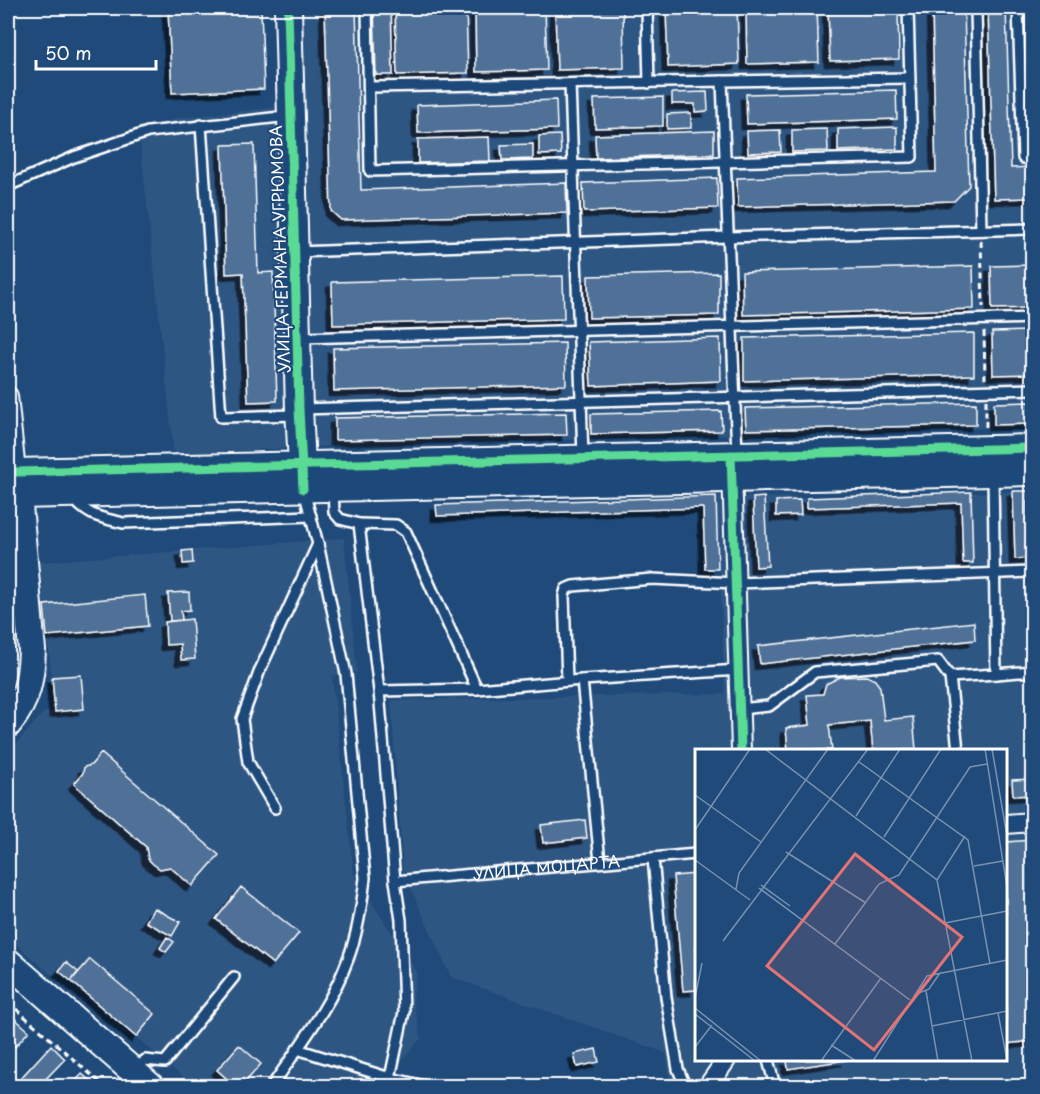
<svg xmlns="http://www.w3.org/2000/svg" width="1040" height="1094" font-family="'Playpen Sans',sans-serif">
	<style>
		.built { fill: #2e5683; fill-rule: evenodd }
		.building { fill: #507197; stroke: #fff; stroke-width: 1.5; filter: url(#shadow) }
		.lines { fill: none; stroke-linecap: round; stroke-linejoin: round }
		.lane-casing { stroke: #fff; stroke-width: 14 }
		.street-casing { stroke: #fff; stroke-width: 22 }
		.secondary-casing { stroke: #fff; stroke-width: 30 }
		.path { stroke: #fff; stroke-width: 3; stroke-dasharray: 6 4.5; stroke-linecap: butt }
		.lane { stroke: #1f4a7a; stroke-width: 9 }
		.street { stroke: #1f4a7a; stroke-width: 18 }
		.secondary { stroke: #1f4a7a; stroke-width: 26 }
		.cycleway-casing { stroke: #1f4a7a; stroke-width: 13 }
		.cycleway { stroke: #5adb95; stroke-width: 9 }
		.labels { text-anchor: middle; stroke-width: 4.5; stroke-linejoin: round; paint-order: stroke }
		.street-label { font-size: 16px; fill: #fff; stroke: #1f4a7a }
		.inset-road { fill: none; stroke: #7992af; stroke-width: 1.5 }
		.view { fill: #e47373; fill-opacity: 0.15; stroke: #e47373; stroke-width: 3 }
		.inset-edge { fill: none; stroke: #fff; stroke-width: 3 }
	</style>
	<defs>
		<filter id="shadow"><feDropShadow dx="-5.5" dy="5.5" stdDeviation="0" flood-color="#0009"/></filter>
	</defs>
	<rect width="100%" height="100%" fill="#1f4a7a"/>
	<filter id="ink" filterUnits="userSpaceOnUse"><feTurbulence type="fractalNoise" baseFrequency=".0167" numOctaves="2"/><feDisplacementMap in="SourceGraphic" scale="12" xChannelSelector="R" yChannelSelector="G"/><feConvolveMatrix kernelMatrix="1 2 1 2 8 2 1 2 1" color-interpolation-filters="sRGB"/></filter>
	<g filter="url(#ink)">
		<path class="built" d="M296 8H1032V427L335 446 174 454 139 131 177 118 272 108 299 107Z
			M1032 491V1086H670L666 1053 451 977 403 872 391 700 725 694 716 496 807 498ZM696 750H1006V1060H696Z
			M344 538 357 672 332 676 354 875 417 972 413 1000 421 1038 380 1086H193L59 971 54 975 50 974 8 937V753L44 712 55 711 40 562Z"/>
		<path class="building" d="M168 8H261L264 89 172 93Z
			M325 8H356L361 190 566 183 567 213 341 220 331 211Z
			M374 8H391L393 75H376Z
			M395 8H466L468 73 397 75Z
			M475 8H545L547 70 476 72Z
			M555 8H623L624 68 557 70Z
			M666 8H737L739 64 668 67Z
			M746 8H817L819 62 747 64Z
			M828 8H898L899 59 830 61Z
			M932 8H964L969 186 954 201 738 207 737 178 936 172Z
			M988 8H1006L1011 168 1032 167V198L994 199Z
			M1030 8H1032V95Z
			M896 90 897 119 747 124 746 94Z
			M707 92 708 111 695 112V104H672V93Z
			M663 97V126L595 128 594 99Z
			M556 100 557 129 418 133 417 105Z
			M691 113V128L667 129V114Z
			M897 127V149L838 151V129Z
			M827 129 828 151 792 152V130Z
			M780 130 781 152 748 153 747 131Z
			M714 131V154L596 158 595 135Z
			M560 135 561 154 539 155V136Z
			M489 137 490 161 418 163V139Z
			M254 144 258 273 273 272 277 401 248 402 243 273 226 274 222 145Z
			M533 144V159L502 160 501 145Z
			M717 178 718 208 584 212 583 183Z
			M1032 265V308L992 309 991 266Z
			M973 266 974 309 743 315 742 272Z
			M719 273V315L589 318 588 276Z
			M563 276 564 319 333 325 332 282Z
			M1032 331V374L993 375 992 332Z
			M974 333V375L744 381V338Z
			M720 338 721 381 591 386 589 342Z
			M565 343 566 385 334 391 333 348Z
			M1032 402V424L994 425V403Z
			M976 403V425L746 430 745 408Z
			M721 411 722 431 591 434V414Z
			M566 413 567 435 335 440V418Z
			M1013 491H1032V501L1027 502 1028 558 1015 559Z
			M971 492 973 563H963L961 503 807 508V498Z
			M716 496 718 569H705L703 508 437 516 436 505Z
			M764 497 768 566 756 567 753 498Z
			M800 500 801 515 776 516V501Z
			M192 550 193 563 183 564 182 551Z
			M189 592 190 610 181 611 182 620 170 621 168 593Z
			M145 595 148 626 47 636 44 605Z
			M192 619 195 659 181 660 180 644 166 645 165 622Z
			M974 622 975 640 760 664 758 646Z
			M81 675 84 709 55 712 52 677Z
			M867 676 875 680 880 687 884 720 913 717 916 750H873L870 721 829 725 832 750H788L786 728 810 725 807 695 823 694 826 684 840 677Z
			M101 753 219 855 192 886 170 867 160 869 153 864 148 859 146 847 74 784 83 773 84 767 91 765Z
			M1032 779V795L1013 796 1012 780Z
			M585 820 587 838 543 843 541 825Z
			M1032 840V1041L1006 1044V842Z
			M696 874V990L683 991 673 876Z
			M241 887 299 933 273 964 216 919Z
			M154 908 180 922 172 936 146 922Z
			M167 937 174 942 166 952 160 948Z
			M90 959 155 1014 136 1037 71 981Z
			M66 962 78 972 71 981 59 971Z
			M13 1017 29 1031 15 1047 8 1040V1023Z
			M51 1045 65 1059 39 1086H28L20 1079Z
			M239 1045 261 1064 242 1086H219L226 1078 217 1070Z
			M596 1049 599 1062 577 1067 574 1054Z
			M787 1060H847L788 1069Z
			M82 1074 96 1086H71Z"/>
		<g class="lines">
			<g class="lane-casing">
				<g id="lane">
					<path d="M367 8 370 171 912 157 908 8"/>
					<path d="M647 8 649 83"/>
					<path d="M976 8 981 230"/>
					<path d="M1018 8 1023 158"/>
					<path d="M722 81 737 454"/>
					<path d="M570 84 583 456"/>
					<path d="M369 87 909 78"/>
					<path d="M201 125 221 417 298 415"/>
					<path d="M8 186 74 157 148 132 289 116"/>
					<path d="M296 252 728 237 1032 229"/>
					<path d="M300 338 1032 318"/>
					<path d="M300 409 1032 389"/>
					<path d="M333 488 334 512 340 519 359 524 379 691 395 881 401 920 404 1012 390 1078"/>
					<path d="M72 497C88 517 100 517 123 523L311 516"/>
					<path d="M359 524 396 525 406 532 477 689"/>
					<path d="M996 674 1032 671"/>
					<path d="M950 677 958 750"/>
					<path d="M582 680 600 862"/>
					<path d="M567 681 564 596 566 589 573 586 652 579 736 583 1032 572"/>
					<path d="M379 691 477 689 582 680 739 670"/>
					<path d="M740 709 769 706 815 672 938 661 950 677 996 674 993 476"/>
					<path d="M275 808 248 762 242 719 260 670 318 544 304 491"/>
					<path d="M653 858 666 997 678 1069 685 1086"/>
					<path id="s1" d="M395 881 696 854"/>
					<path d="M297 1049 390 1078 425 1086"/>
					<path d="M768 1060 775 1086"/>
					<path d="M136 1071 145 1060 165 1062 234 977"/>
					<path d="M272 1086C299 1046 331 1006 348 959 358 933 362 905 365 878L346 674 318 544"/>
				</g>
			</g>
			<g class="street-casing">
				<path id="street" d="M8 396 16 472
					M732 469 741 750
					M1006 824 1032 822
					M708 1086 726 1060"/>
			</g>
			<g class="secondary-casing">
				<path id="secondary" d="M288 8 299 409 303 483
					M18 495 1032 472
					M8 724C27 701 31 679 32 650L16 472 1032 448
					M8 962 150 1086"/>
			</g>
			<path class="path" d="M981 241 983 307
				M984 331 985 379
				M986 400V430
				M8 1002 104 1086"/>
			<use href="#lane" class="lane"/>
			<use href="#street" class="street"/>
			<use href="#secondary" class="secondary"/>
			<g class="cycleway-casing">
				<path id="cycleway" d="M288 8 299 409 303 489
					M731 455 741 750
					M16 472 1032 448"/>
			</g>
			<use href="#cycleway" class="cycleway"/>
		</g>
	</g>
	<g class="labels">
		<g class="street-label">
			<text transform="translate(280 249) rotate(-92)" y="6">УЛИЦА ГЕРМАНА УГРЮМОВА</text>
			<text dy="6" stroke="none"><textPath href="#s1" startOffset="152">УЛИЦА МОЦАРТА</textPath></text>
		</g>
	</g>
	<g transform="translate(695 749)">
		<rect width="312" height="312" fill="#1f4a7a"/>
		<path class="inset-road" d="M70 0 242 131 277 312M290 0 312 138M297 0 312 87M164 13 273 91 295 215M0 46 66 93M161 67 205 0M0 81 55 0M189 88 246 0M91 103 171 154M0 111 55 151M279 117 308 112M242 131 270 87M66 136 95 157M64 139 215 251M41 140 44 124 133 0M250 174 312 162M28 192 173 0M140 195 184 135 204 126 275 18 292 15M231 242 243 312M219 246 234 240 245 224M0 249 7 214M0 259 66 312M303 264 312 311M0 265 60 312M237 277 312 262M136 296 161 312M0 298 17 276M126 312 186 229M178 312 232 227 312 211"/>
		<path class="view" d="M160 105 267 188 179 301 72 217Z"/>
		<rect width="312" height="312" class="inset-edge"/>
	</g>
	<rect width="1040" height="1094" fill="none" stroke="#1f4a7a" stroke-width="30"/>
	<rect x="15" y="15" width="1010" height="1064" fill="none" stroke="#fff" stroke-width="2" filter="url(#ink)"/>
	<path d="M36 60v9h120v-9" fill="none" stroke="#ffffff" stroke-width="3"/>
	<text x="45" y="60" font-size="18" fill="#ffffff" stroke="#1f4a7a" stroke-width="4.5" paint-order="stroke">50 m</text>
</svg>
